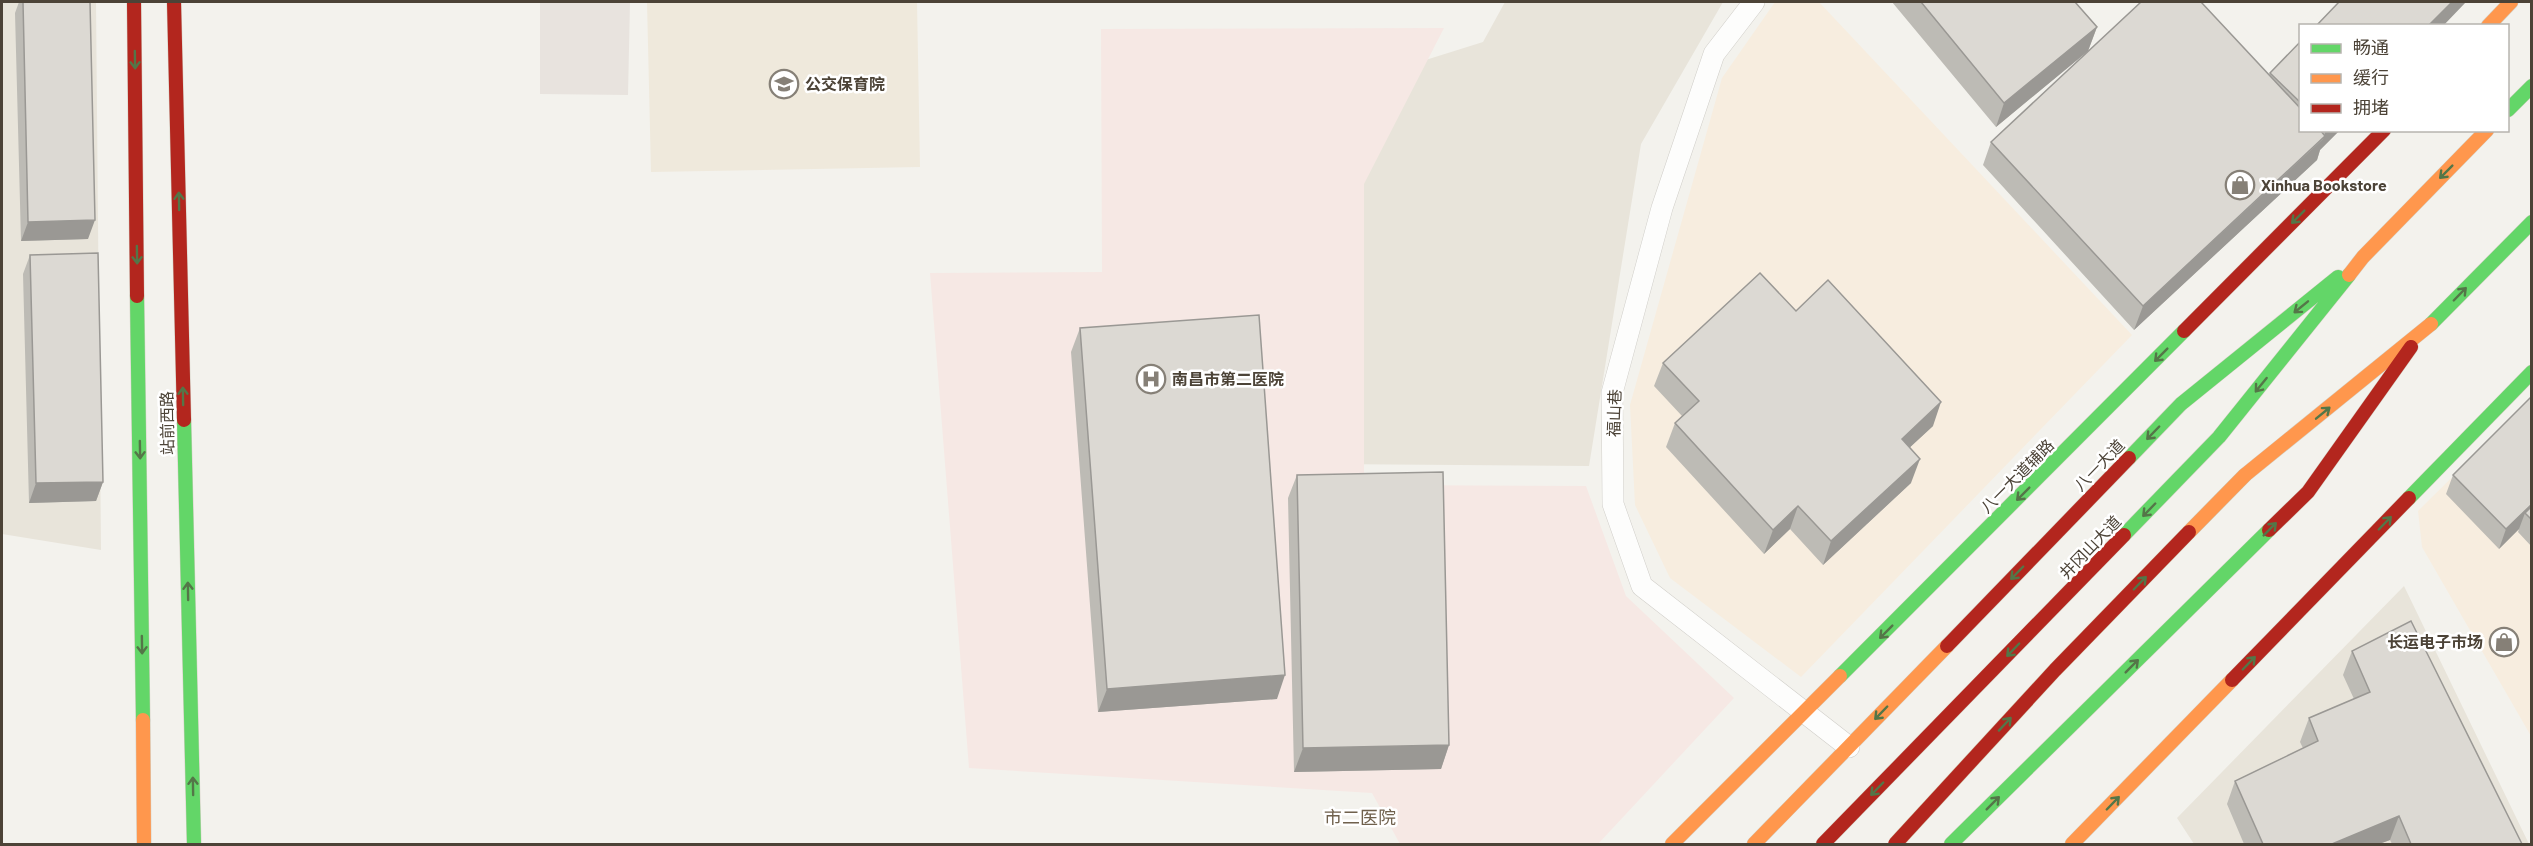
<svg xmlns="http://www.w3.org/2000/svg" width="2533" height="846" font-family="Barlow,'Noto Sans SC',sans-serif">
	<style>
		.residential { fill: #e8e4da }
		.commercial { fill: #f7eddf }
		.industrial { fill: #e8e3de }
		.education { fill: #efe9dc }
		.medical { fill: #f6e8e4 }
		.lines { fill: none; stroke-linecap: round; stroke-linejoin: round }
		.lane-casing { stroke: #d0cec9; stroke-width: 22 }
		.fast-casing { stroke: #d3cfc3; stroke-width: 15 }
		.slow-casing { stroke: #d3cfc3; stroke-width: 15 }
		.jam-casing { stroke: #d3cfc3; stroke-width: 15 }
		.lane { stroke: #fdfdfc; stroke-width: 21 }
		.fast { stroke: #63d668; stroke-width: 14 }
		.slow { stroke: #ff974d; stroke-width: 14 }
		.jam { stroke: #b3261e; stroke-width: 14 }
		.slow-bridge-casing { stroke: #cebfa6; stroke-width: 15; stroke-linecap: butt }
		.jam-bridge-casing { stroke: #cebfa6; stroke-width: 15; stroke-linecap: butt }
		.slow-bridge { stroke: #ff974d; stroke-width: 14 }
		.jam-bridge { stroke: #b3261e; stroke-width: 14 }
		.wall { fill: #bdbbb5 }
		.shaded-wall { fill: #9a9894 }
		.building { fill: #dcd9d3; stroke: #9a9894; stroke-width: 1.5 }
		.oneway { stroke: #547648 }
		.labels { text-anchor: middle; stroke-width: 5; stroke-linejoin: round; paint-order: stroke }
		.poi-label { font-size: 16px; font-weight: bold; fill: #4c4337; stroke: #fff; text-anchor: start }
		.street-label { font-size: 16px; fill: #4c4337; stroke: #fff }
		.neighbourhood-label { font-size: 18px; fill: #70614d; stroke: #fff }
	</style>
	<rect width="100%" height="100%" fill="#f3f2ed"/>
	<path class="residential" d="M2 2H96L101 550 2 534Z
		M1505 2H1723L1641 144 1589 466 1324 464 1314 95 1483 42Z
		M2404 586 2529 844H2194L2177 818Z"/>
	<path class="commercial" d="M1775 2H1819L2132 335 1801 677 1670 578 1635 505 1630 405 1722 78Z
		M2531 399V736L2422 547 2418 511Z"/>
	<path class="industrial" d="M540 2H630L628 95 540 94Z"/>
	<path class="education" d="M647 2H917L920 167 651 172Z"/>
	<path class="medical" d="M1444 28 1364 184V485L1586 486 1626 596 1734 698 1598 844H1400L1372 793 969 768 930 273 1102 272 1101 29Z"/>
	<g class="lines">
		<g class="lane-casing">
			<path id="lane" d="M1754 2 1714 54 1662 208 1612 393 1613 504 1642 586 1849 747"/>
		</g>
		<g class="fast-casing">
			<path id="fast" d="M2508 110 2532 86
				M137 296 143 720
				M2431 324 2532 222
				M184 420 194 844
				M2129 458 2181 404 2338 277
				M2409 498 2532 372
				M2124 535 2219 437 2349 275
				M1840 676 2184 331
				M1951 844 2269 530"/>
		</g>
		<g class="slow-casing">
			<path id="slow" d="M2488 26 2511 2
				M2349 275 2363 257 2487 130
				M2245 475 2431 324
				M143 720 144 844
				M1672 844 1840 676
				M1754 844 1947 646
				M2072 844 2232 680"/>
		</g>
		<g class="jam-casing">
			<path id="jam" d="M134 2 137 296
				M174 2 184 420
				M2184 331 2384 130
				M2269 530 2308 492 2411 347
				M1947 646 2129 458
				M2232 680 2409 498
				M1823 844 2124 535"/>
		</g>
		<use href="#lane" class="lane"/>
		<use href="#fast" class="fast"/>
		<use href="#slow" class="slow"/>
		<use href="#jam" class="jam"/>
		<g class="slow-bridge-casing">
			<path id="slow-bridge" d="M2189 532 2245 475"/>
		</g>
		<g class="jam-bridge-casing">
			<path id="jam-bridge" d="M1895 844 2055 670 2189 532"/>
		</g>
		<use href="#slow-bridge" class="slow-bridge"/>
		<use href="#jam-bridge" class="jam-bridge"/>
	</g>
	<path class="wall" d="M19 2H90L88 239 21 241 15 13Z
		M1892 2H2075L2097 27 2088 51 1996 127Z
		M2301 41V130H2340L2320 150 2317 160 2134 330 1983 165 1991 142 2269 75 2270 73Z
		M30 255 103 482 96 501 29 503 23 274Z
		M1796 311 1933 426 1909 448 1911 483 1823 565 1790 529 1764 554 1666 447 1675 423 1682 416 1654 386 1663 363Z
		M1080 328 1277 699 1098 712 1071 352Z
		M2532 396V547L2518 532 2519 529 2499 549 2446 494 2453 475Z
		M1297 475 1449 745 1441 769 1294 772 1288 498Z
		M2352 651 2522 844H2392L2390 840 2379 844H2244L2227 804 2235 781 2303 748 2300 742 2309 718 2354 699 2343 675Z"/>
	<path class="shaded-wall" d="M2452 2H2466L2443 26H2428Z
		M2097 27 2088 51 1996 127 2004 103Z
		M2326 130H2340L2320 150 2317 160 2134 330 2143 306 2323 139Z
		M95 220 88 239 21 241 28 222Z
		M1941 402 1933 426 1893 463 1902 439Z
		M1920 459 1911 483 1823 565 1831 541Z
		M103 482 96 501 29 503 36 483Z
		M2532 504V516L2525 513 2519 529 2499 549 2506 529Z
		M1798 506 1790 529 1764 554 1773 530Z
		M1285 675 1277 699 1098 712 1107 689Z
		M1449 745 1441 769 1294 772 1303 748Z
		M2399 816 2390 840 2379 844H2332Z"/>
	<path class="building" d="M23 2H90L95 220 28 222Z
		M1921 2H2075L2097 27 2004 103Z
		M2141 2H2201L2301 109V130H2320L2325 136 2143 306 1991 142Z
		M2339 2H2452L2428 26H2316Z
		M2301 41V103L2270 73Z
		M98 253 103 482 36 483 30 255Z
		M1760 273 1796 311 1828 280 1941 402 1902 439 1920 459 1831 541 1798 506 1773 530 1675 423 1699 401 1663 363Z
		M1259 315 1285 675 1107 689 1080 328Z
		M2532 396V504L2506 529 2453 475Z
		M1443 472 1449 745 1303 748 1297 475Z
		M2532 506V520L2525 513Z
		M2411 621 2522 844H2411L2399 816 2332 844H2263L2235 781 2318 741 2309 718 2370 692 2352 651Z"/>
	<defs><path id="oneway-shaft" d="M-6 0H5M1.5-3L5.5 0L1.5 3" fill="none" stroke-width="1.6" stroke-linecap="round" stroke-linejoin="round" transform="scale(1.5)"/></defs>
	<g class="oneway">
		<use href="#oneway-shaft" transform="translate(135 60) rotate(89)"/>
		<use href="#oneway-shaft" transform="translate(2446 172) rotate(135)"/>
		<use href="#oneway-shaft" transform="translate(179 201) rotate(-91)"/>
		<use href="#oneway-shaft" transform="translate(2298 217) rotate(135)"/>
		<use href="#oneway-shaft" transform="translate(137 255) rotate(89)"/>
		<use href="#oneway-shaft" transform="translate(2460 294) rotate(-46)"/>
		<use href="#oneway-shaft" transform="translate(2301 307) rotate(141)"/>
		<use href="#oneway-shaft" transform="translate(2161 355) rotate(135)"/>
		<use href="#oneway-shaft" transform="translate(2261 385) rotate(129)"/>
		<use href="#oneway-shaft" transform="translate(183 396) rotate(-91)"/>
		<use href="#oneway-shaft" transform="translate(2323 413) rotate(-39)"/>
		<use href="#oneway-shaft" transform="translate(2153 433) rotate(134)"/>
		<use href="#oneway-shaft" transform="translate(140 450) rotate(89)"/>
		<use href="#oneway-shaft" transform="translate(2023 494) rotate(135)"/>
		<use href="#oneway-shaft" transform="translate(2149 510) rotate(134)"/>
		<use href="#oneway-shaft" transform="translate(2385 523) rotate(-46)"/>
		<use href="#oneway-shaft" transform="translate(2270 529) rotate(-45)"/>
		<use href="#oneway-shaft" transform="translate(2017 573) rotate(134)"/>
		<use href="#oneway-shaft" transform="translate(2140 583) rotate(-46)"/>
		<use href="#oneway-shaft" transform="translate(188 591) rotate(-91)"/>
		<use href="#oneway-shaft" transform="translate(1886 632) rotate(135)"/>
		<use href="#oneway-shaft" transform="translate(142 645) rotate(89)"/>
		<use href="#oneway-shaft" transform="translate(2013 650) rotate(134)"/>
		<use href="#oneway-shaft" transform="translate(2249 663) rotate(-46)"/>
		<use href="#oneway-shaft" transform="translate(2132 666) rotate(-45)"/>
		<use href="#oneway-shaft" transform="translate(1881 713) rotate(134)"/>
		<use href="#oneway-shaft" transform="translate(2005 724) rotate(-47)"/>
		<use href="#oneway-shaft" transform="translate(193 786) rotate(-91)"/>
		<use href="#oneway-shaft" transform="translate(1877 789) rotate(134)"/>
		<use href="#oneway-shaft" transform="translate(1993 803) rotate(-45)"/>
		<use href="#oneway-shaft" transform="translate(2113 803) rotate(-46)"/>
	</g>
	<defs>
		<g id="school-ring" transform="scale(1.5)"><circle r="9.5" fill="#fff" stroke="#868077" stroke-width="1.5"/><path d="M0-5L7-2L0 1L-7-2ZM-4 1L0 2.5L4 1V4Q0 6-4 4Z" fill="#868077"/></g>
		<g id="shop-ring" transform="scale(1.5)"><circle r="9.5" fill="#fff" stroke="#868077" stroke-width="1.5"/><path d="M-5-2.5h2.3a2.7 3.5 0 0 1 5.4 0H5L5.5 6h-11ZM-1.5-2.5h3a1.5 2.3 0 0 0-3 0Z" fill="#868077"/></g>
		<g id="hospital-ring" transform="scale(1.5)"><circle r="9.5" fill="#fff" stroke="#868077" stroke-width="1.5"/><path d="M-5-5h3v3.5h4V-5h3V5h-3V1.5h-4V5h-3Z" fill="#868077"/></g>
	</defs>
	<g fill-rule="evenodd">
		<use href="#school-ring" x="784" y="84"/>
		<use href="#shop-ring" x="2240" y="185"/>
		<use href="#hospital-ring" x="1151" y="379"/>
		<use href="#shop-ring" x="2504" y="642"/>
	</g>
	<g class="labels">
		<g class="poi-label">
			<text x="805" y="90">公交保育院</text>
			<text x="2261" y="191">Xinhua Bookstore</text>
			<text x="1172" y="385">南昌市第二医院</text>
			<text x="2483" y="648" text-anchor="end">长运电子市场</text>
		</g>
		<g class="street-label">
			<text transform="translate(1614 413) rotate(-88)" y="6">福山巷</text>
			<text transform="translate(167 423) rotate(-91)" y="6">站前西路</text>
			<text transform="translate(2099 465) rotate(-46)" y="6">八一大道</text>
			<text transform="translate(2017 476) rotate(-45)" y="6">八一大道辅路</text>
			<text transform="translate(2090 547) rotate(-46)" y="6">井冈山大道</text>
		</g>
		<g class="neighbourhood-label">
			<text x="1360" y="824">市二医院</text>
		</g>
	</g>
	<rect width="2533" height="846" fill="none" stroke="#4c4337" stroke-width="6"/>
	<rect x="2299" y="24" width="210" height="108" fill="#ffffff" stroke="#b7b4af" stroke-width="1.5"/>
	<rect x="2311" y="44" width="30" height="9" fill="#63d668" stroke="#b7b4af" stroke-width="1.5"/>
	<text x="2353" y="54" font-size="18" fill="#4c4337">畅通</text>
	<rect x="2311" y="74" width="30" height="9" fill="#ff974d" stroke="#b7b4af" stroke-width="1.5"/>
	<text x="2353" y="84" font-size="18" fill="#4c4337">缓行</text>
	<rect x="2311" y="104" width="30" height="9" fill="#b3261e" stroke="#b7b4af" stroke-width="1.5"/>
	<text x="2353" y="114" font-size="18" fill="#4c4337">拥堵</text>
</svg>
